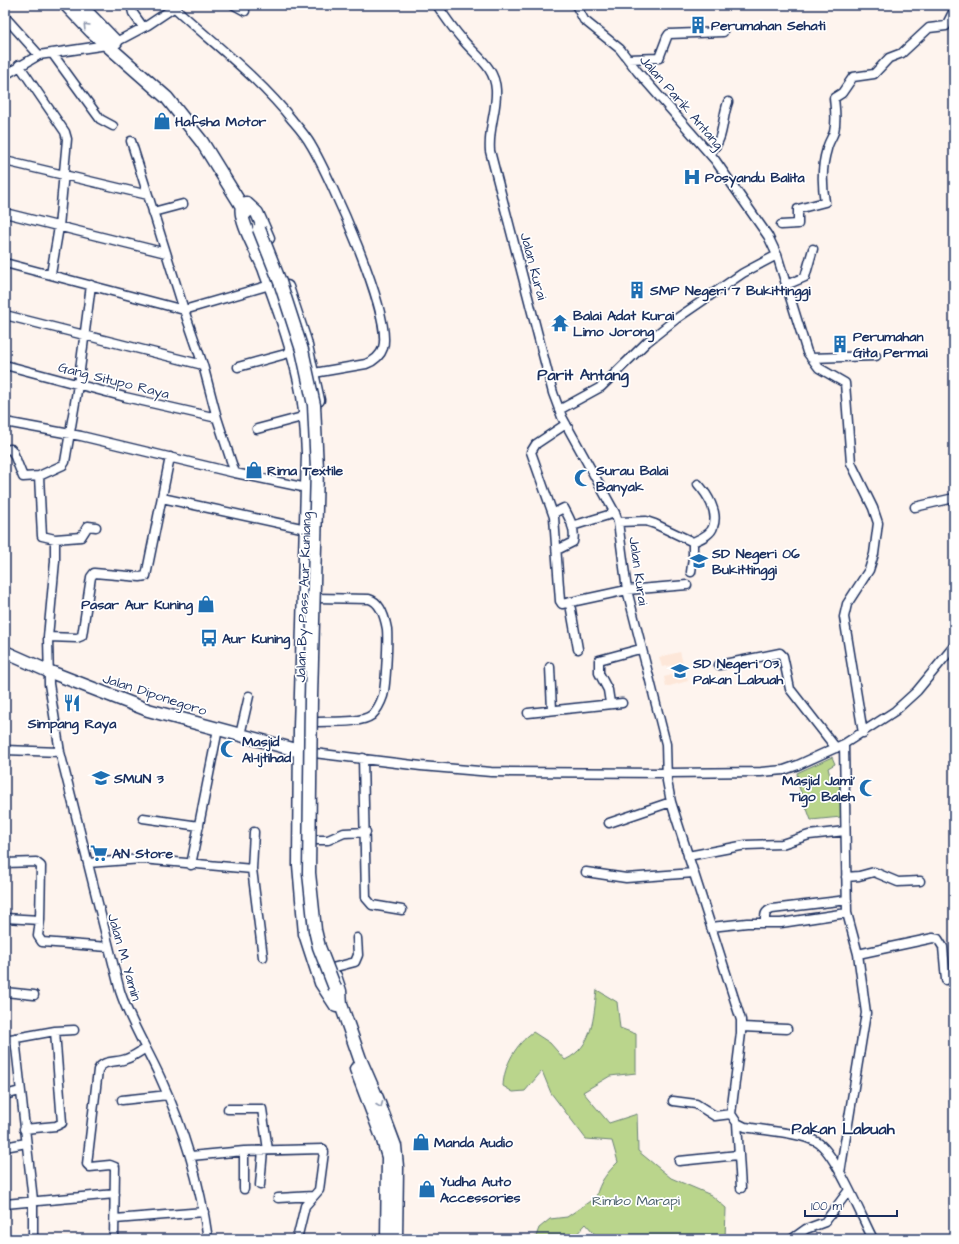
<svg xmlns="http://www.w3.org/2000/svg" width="959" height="1244" font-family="'Architects Daughter',sans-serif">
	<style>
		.built { fill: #fde7d9 }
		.green { fill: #bad58c; stroke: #6a8275 }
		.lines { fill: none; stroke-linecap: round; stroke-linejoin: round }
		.minor-casing { stroke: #1b2f5e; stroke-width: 11 }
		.highway-casing { stroke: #1b2f5e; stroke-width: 15 }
		.minor { stroke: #fff; stroke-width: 8 }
		.highway { stroke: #fff; stroke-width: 12 }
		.highway-bridge-casing { stroke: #1b2f5e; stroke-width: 15; stroke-linecap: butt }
		.highway-bridge { stroke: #fff; stroke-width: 12 }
		.oneway { stroke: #8d97ae }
		.labels { text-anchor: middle; stroke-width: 3.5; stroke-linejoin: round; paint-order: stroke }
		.poi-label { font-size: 14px; font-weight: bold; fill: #1b2f5e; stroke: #fff; text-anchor: start }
		.street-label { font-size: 14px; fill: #1b2f5e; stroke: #fff }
		.park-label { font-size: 14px; fill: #4b616c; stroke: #fff }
		.quarter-label { font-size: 16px; font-weight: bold; fill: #1b2f5e; stroke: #fff }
	</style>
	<rect width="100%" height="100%" fill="#fef4ee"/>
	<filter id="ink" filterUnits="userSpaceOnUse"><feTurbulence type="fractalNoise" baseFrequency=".025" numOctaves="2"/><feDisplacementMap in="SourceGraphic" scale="8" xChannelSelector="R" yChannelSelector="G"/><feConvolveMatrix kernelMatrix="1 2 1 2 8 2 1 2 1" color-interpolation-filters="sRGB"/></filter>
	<g filter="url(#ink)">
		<path class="built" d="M680 652 688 681 666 687 664 677 676 674 673 665 662 667 659 657Z"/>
		<path class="green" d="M832 757 835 764 828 768 832 784H841V817L811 820 799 787 797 773Z
			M597 990 617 1002 620 1028 636 1034V1073L610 1076 583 1092 609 1123 637 1114 638 1151 671 1178 711 1195 726 1208 725 1239H599L586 1224 572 1239H535L539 1228 550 1219 567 1217 596 1197C600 1181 607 1173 618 1162L612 1141 586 1139 551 1093 542 1071 525 1091 513 1092 503 1086C504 1065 516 1044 533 1032L550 1043 565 1060C594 1046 593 1018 597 990Z"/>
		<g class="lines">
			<g class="minor-casing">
				<path id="minor" d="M131 5 133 13 143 27
					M234 5 245 11
					M437 5C445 17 453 29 463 40 476 56 495 67 496 90 497 111 488 128 490 151L553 393 562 417 615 513 618 522 627 590 666 744 667 781 671 802 741 1020V1033L731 1114 737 1123 745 1127C766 1131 798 1132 817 1142 835 1152 862 1218 873 1239
					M576 5 584 20 620 49 637 71 715 160 768 236 777 255 807 352 819 368 845 383 851 463 873 508 878 523 874 554 869 570 847 604 844 617 863 733
					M175 8C215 45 259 78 293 121 299 128 306 136 311 145 330 177 393 316 383 348 380 357 374 361 366 364L314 373
					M5 17 39 55
					M116 42 148 25 178 5
					M52 53 100 119 113 126
					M628 59 659 58 667 37 669 34 723 32
					M19 65 65 132 67 139 59 227 51 274
					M5 75 39 55 107 45
					M131 141 148 195
					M710 153C725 138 721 121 728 102
					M5 161 148 195 184 310 203 365 217 418
					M153 212 183 204
					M5 213 166 253
					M781 225 798 224V209L825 202C822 185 822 165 827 149 828 143 832 138 834 132 837 120 835 109 834 98L842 93 853 77 874 74 889 58 902 53 929 28 946 26 954 10
					M5 263 184 310 270 285
					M91 285 78 385 65 462 63 465 39 476 42 536 55 539 81 537 88 526 96 527
					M786 285 805 277 813 249
					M5 315 203 365
					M811 358 876 356
					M5 365 125 397 217 418 235 473
					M238 367 293 352
					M559 410 601 387 647 342 676 319 743 273 777 255
					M5 422 81 436 235 473 307 488
					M566 424 536 444 531 452 554 517 560 601 562 604 627 590 687 585
					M257 429 306 416
					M5 450 11 449 13 452 23 477 39 476
					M162 498 306 529
					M915 507 954 498
					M554 513 564 508C570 519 576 530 573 542L557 550
					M618 522 646 521 655 524 693 542
					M572 526 615 513
					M55 539V561L48 637 49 684 60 752 120 991C130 1022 147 1048 160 1077 184 1129 200 1182 208 1239
					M691 572 693 558V542C699 539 711 535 713 527 719 512 707 494 698 484
					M570 604 578 649
					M48 637 77 638 82 636 91 577 94 573 140 577 146 576 170 457
					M719 665 780 653 783 656 790 689 836 748
					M550 667 552 710
					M610 703 608 690 599 673V660L640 649
					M528 713 622 703
					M315 722C330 721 360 724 372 715 377 710 381 702 383 696 386 685 388 641 387 629 385 618 380 602 369 599L317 598
					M240 735 249 696
					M5 750 60 752
					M314 753 421 766 491 772 667 773 761 772 784 770 798 765 844 744 895 711 917 691 954 646
					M363 758 366 898 372 905 402 910
					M143 818 199 826
					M609 823 671 802
					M254 832 252 869 263 957
					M314 840H328L344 833 366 832
					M688 856 746 845 782 844 809 835 845 831
					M5 863 36 862 41 866 40 920 5 918
					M88 863 142 859 252 869
					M191 865 218 729
					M586 872 626 878 694 873
					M846 877 859 876 874 872 898 882 920 881
					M40 920 38 936 42 942 108 947
					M765 923C765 915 764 912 772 909L847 900
					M711 927 747 923H781L847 913
					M858 954 933 938 938 939 943 947 946 980
					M332 968 355 962 358 955 357 938
					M5 992 34 995
					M742 1027 787 1029
					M15 1038 33 1200V1239
					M5 1040 55 1031 74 1030
					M5 1095 20 1091
					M122 1100 168 1095
					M673 1101 696 1104 715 1116 731 1114
					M228 1109H262L268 1150
					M737 1123 741 1188
					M24 1129 56 1126 62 1123 55 1031
					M5 1147 26 1143
					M244 1151V1189
					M191 1156 244 1151 323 1149 324 1152 319 1190 305 1206 297 1239
					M679 1161 738 1155
					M840 1173 866 1013 858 954 847 913 844 744
					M260 1185 263 1150
					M278 1198 313 1196
					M5 1204 115 1194
					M115 1219 204 1212
					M114 1239 115 1167 110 1165 90 1167 87 1164 98 1070C103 1059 117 1063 126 1059 133 1057 139 1052 146 1048
					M792 1239 806 1229 825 1222 849 1190"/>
			</g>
			<g class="highway-casing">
				<path id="highway" d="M66 5 91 31 167 98 202 142 246 213
					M80 5 116 42
					M246 203 257 213 268 238
					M242 206C238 220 258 253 264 268 279 309 295 352 303 396 306 415 307 434 308 453L300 728 299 865 305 934 321 983 336 1006
					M287 287 305 341 318 400
					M5 652 48 671 148 710 300 751
					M335 976 340 991 341 1004
					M338 996 360 1059 377 1098 395 1146 397 1167 396 1239
					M356 1069 382 1137 388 1157 387 1239"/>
			</g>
			<use href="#minor" class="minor"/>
			<use href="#highway" class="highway"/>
			<g class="highway-bridge-casing">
				<path id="highway-bridge" d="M259 229 280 282 302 350 314 405 317 469 311 697 309 873 315 930 319 947 335 988"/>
			</g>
			<use href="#highway-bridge" class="highway-bridge"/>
		</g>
		<defs><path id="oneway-chevron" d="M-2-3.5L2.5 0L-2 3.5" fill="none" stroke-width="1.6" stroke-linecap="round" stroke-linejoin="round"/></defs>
		<g class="oneway">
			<use href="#oneway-chevron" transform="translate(86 26) rotate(-134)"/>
			<use href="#oneway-chevron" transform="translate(380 1105) rotate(68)"/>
		</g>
	</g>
	<defs>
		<g id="building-bare" transform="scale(1.38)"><path d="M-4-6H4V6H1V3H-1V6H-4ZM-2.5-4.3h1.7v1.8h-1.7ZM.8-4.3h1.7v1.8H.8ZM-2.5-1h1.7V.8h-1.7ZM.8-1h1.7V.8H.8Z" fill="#1f6fb2" stroke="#fff" stroke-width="2.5" paint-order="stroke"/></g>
		<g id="shop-bare" transform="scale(1.38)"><path d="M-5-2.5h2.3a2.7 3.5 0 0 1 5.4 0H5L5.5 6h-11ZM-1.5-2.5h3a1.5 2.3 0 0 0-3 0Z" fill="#1f6fb2" stroke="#fff" stroke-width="2.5" paint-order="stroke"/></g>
		<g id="hospital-bare" transform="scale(1.38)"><path d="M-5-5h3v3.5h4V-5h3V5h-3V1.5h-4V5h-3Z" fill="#1f6fb2" stroke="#fff" stroke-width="2.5" paint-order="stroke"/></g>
		<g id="temple-bare" transform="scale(1.38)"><path d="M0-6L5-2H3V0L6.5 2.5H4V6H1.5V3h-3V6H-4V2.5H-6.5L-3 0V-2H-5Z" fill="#1f6fb2" stroke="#fff" stroke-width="2.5" paint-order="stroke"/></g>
		<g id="mosque-bare" transform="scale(1.38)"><path d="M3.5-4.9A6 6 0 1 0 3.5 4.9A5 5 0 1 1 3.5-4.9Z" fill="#1f6fb2" stroke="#fff" stroke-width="2.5" paint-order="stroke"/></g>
		<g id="school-bare" transform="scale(1.38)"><path d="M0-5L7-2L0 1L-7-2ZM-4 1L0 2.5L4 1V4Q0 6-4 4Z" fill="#1f6fb2" stroke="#fff" stroke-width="2.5" paint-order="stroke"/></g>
		<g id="bus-bare" transform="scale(1.38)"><path d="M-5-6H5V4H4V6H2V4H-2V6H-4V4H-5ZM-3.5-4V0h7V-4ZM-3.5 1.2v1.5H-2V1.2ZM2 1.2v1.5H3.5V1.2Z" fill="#1f6fb2" stroke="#fff" stroke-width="2.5" paint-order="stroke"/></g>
		<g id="restaurant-bare" transform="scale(1.38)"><path d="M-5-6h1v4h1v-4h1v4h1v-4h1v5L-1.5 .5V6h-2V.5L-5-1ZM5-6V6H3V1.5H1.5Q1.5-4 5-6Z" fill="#1f6fb2" stroke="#fff" stroke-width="2.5" paint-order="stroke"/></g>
		<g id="supermarket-bare" transform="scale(1.38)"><path d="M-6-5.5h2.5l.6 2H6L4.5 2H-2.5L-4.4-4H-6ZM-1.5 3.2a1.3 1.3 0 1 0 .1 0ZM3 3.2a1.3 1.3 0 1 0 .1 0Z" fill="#1f6fb2" stroke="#fff" stroke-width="2.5" paint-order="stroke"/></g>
	</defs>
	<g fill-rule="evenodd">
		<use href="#building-bare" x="698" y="25"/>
		<use href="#shop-bare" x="162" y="121"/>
		<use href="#hospital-bare" x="692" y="177"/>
		<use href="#building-bare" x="637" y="290"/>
		<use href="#temple-bare" x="560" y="323"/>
		<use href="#building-bare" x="840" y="344"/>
		<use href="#shop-bare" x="254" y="470"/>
		<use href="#mosque-bare" x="583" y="478"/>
		<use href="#school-bare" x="699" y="561"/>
		<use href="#shop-bare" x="206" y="604"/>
		<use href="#bus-bare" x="209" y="638"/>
		<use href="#school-bare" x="680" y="671"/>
		<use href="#restaurant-bare" x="72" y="703"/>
		<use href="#mosque-bare" x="229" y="749"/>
		<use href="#school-bare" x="101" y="778"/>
		<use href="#mosque-bare" x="868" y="788"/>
		<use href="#supermarket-bare" x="99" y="853"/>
		<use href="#shop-bare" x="421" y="1142"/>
		<use href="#shop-bare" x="427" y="1189"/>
	</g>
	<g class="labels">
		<g class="poi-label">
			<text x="711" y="30">Perumahan Sehati</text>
			<text x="175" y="126">Hafsha Motor</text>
			<text x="705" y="182">Posyandu Balita</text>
			<text x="650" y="295">SMP Negeri 7 Bukittinggi</text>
			<text x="573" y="320">Balai Adat Kurai<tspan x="573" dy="16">Limo Jorong</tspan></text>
			<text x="853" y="341">Perumahan<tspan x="853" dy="16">Gita Permai</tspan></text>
			<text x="267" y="475">Rima Textile</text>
			<text x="596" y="475">Surau Balai<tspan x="596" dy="16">Banyak</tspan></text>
			<text x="712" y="558">SD Negeri 06<tspan x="712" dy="16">Bukittinggi</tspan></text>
			<text x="193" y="609" text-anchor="end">Pasar Aur Kuning</text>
			<text x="222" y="643">Aur Kuning</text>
			<text x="693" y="668">SD Negeri 03<tspan x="693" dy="16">Pakan Labuah</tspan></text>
			<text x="72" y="728" text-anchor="middle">Simpang Raya</text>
			<text x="242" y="746">Masjid<tspan x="242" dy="16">Al-Ijtihad</tspan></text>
			<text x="114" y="783">SMUN 3</text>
			<text x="855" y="785" text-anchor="end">Masjid Jami'<tspan x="855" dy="16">Tigo Baleh</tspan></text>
			<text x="112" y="858">AN Store</text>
			<text x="434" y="1147">Manda Audio</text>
			<text x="440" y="1186">Yudha Auto<tspan x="440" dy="16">Accessories</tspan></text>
		</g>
		<g class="street-label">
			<text transform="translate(682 102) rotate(49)" y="5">Jalan Parik Antang</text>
			<text transform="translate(534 266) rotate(75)" y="5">Jalan Kurai</text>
			<text transform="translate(114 380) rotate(14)" y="5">Gang Situpo Raya</text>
			<text transform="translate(639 571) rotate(82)" y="5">Jalan Kurai</text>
			<text transform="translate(303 597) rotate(-88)" y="5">Jalan By Pass Aur Kuniang</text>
			<text transform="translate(155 694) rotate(18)" y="5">Jalan Diponegoro</text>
			<text transform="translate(125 957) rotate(74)" y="5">Jalan M. Yamin</text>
		</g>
		<g class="park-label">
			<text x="636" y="1205">Rimbo Marapi</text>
		</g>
		<g class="quarter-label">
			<text x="583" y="380">Parit Antang</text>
			<text x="843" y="1134">Pakan Labuah</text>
		</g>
	</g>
	<rect width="959" height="1244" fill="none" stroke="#fff" stroke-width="20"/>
	<rect x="10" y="10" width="939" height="1224" fill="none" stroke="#1b2f5e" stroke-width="1.5" filter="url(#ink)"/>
	<path d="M805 1210v6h92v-6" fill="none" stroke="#1b2f5e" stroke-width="2"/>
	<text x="811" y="1210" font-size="12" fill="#1b2f5e" stroke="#ffffff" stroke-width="3" paint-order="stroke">100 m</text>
</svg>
